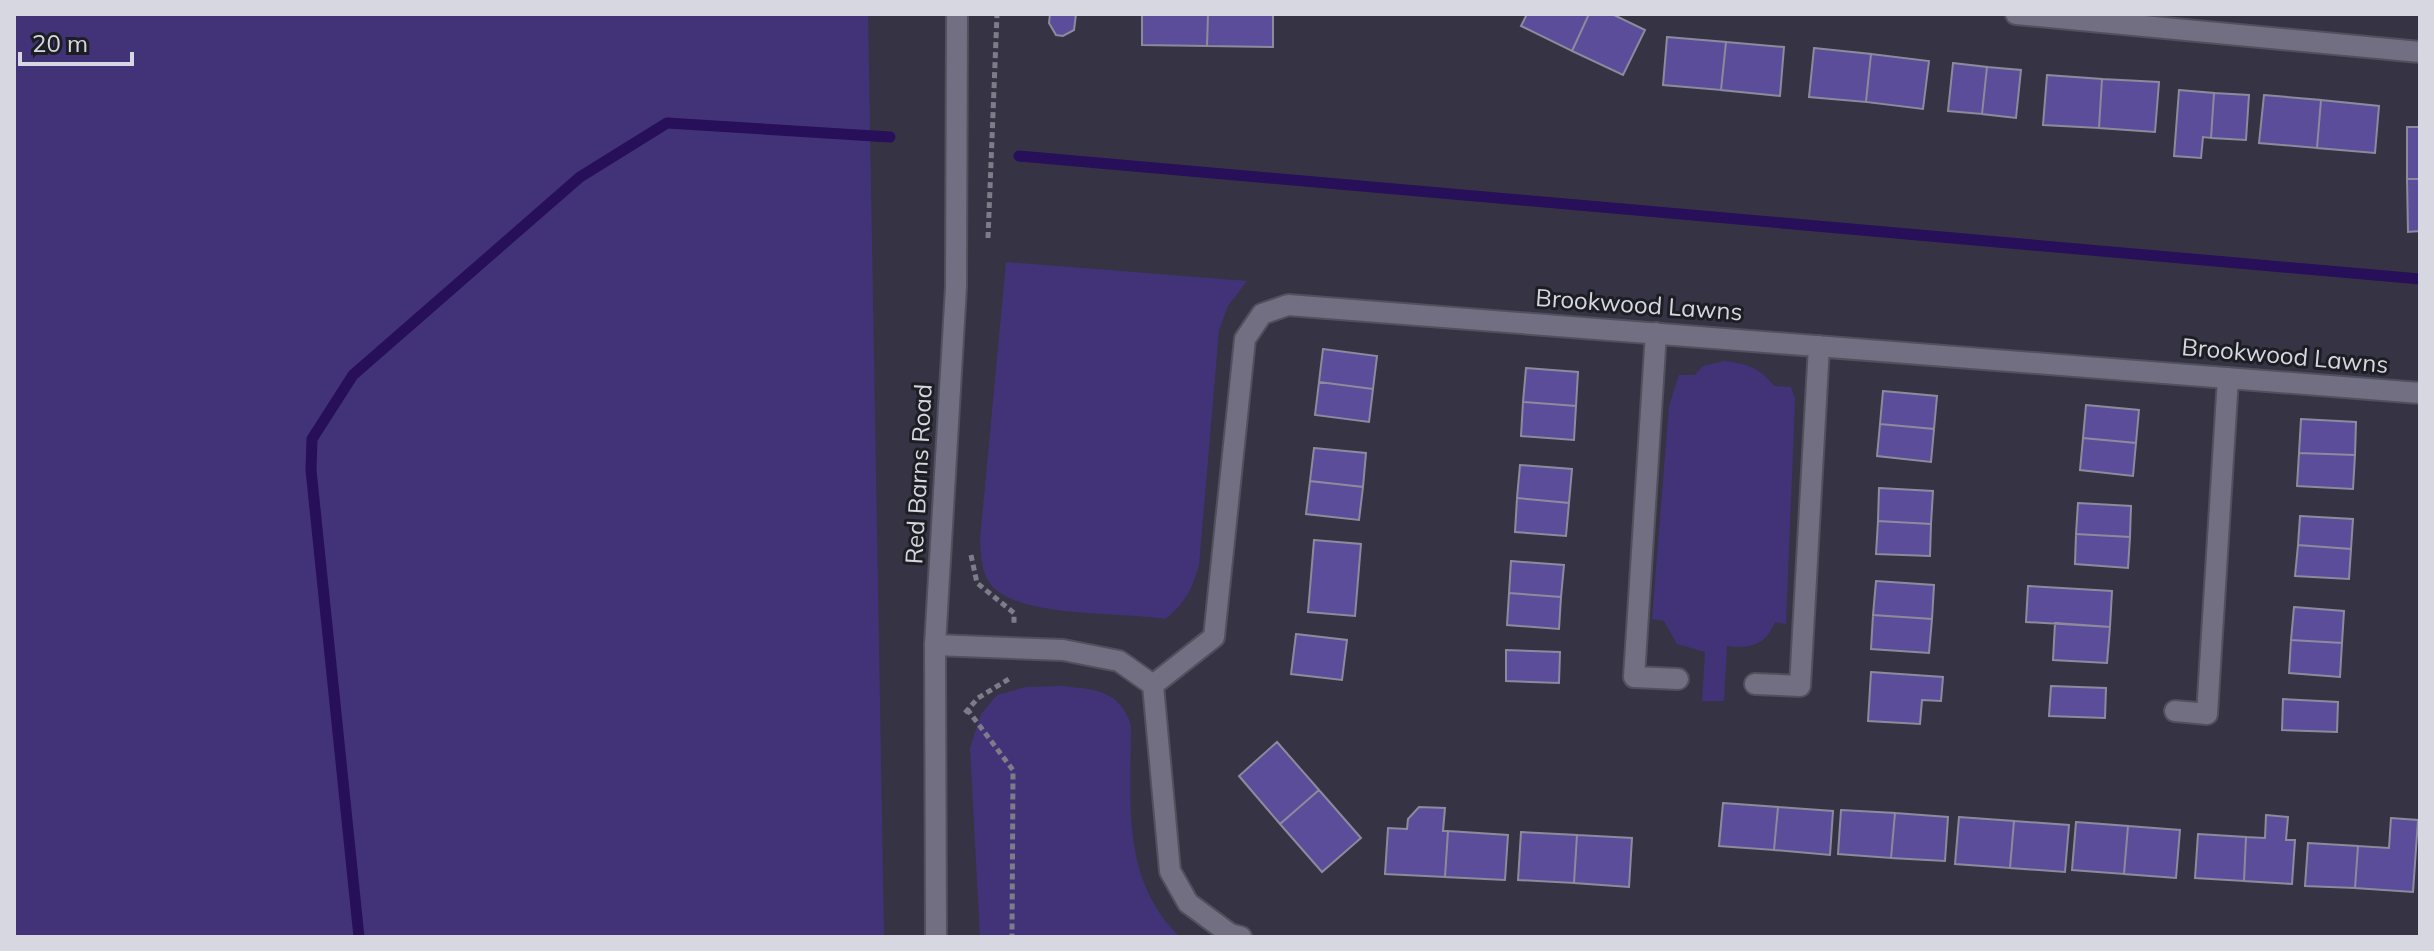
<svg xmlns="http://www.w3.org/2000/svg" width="2434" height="951" font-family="Mulish,sans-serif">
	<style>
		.green { fill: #423378 }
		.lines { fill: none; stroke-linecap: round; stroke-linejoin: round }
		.stream { stroke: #271059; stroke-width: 11 }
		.building { fill: #5b4d99; stroke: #8c8b9d; stroke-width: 2 }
		.street-casing { stroke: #51505d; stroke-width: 24 }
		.secondary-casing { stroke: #51505d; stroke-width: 24 }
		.path { stroke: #7d7c89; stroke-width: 5; stroke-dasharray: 6 4; stroke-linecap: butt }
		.street { stroke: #716f81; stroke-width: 20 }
		.secondary { stroke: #716f81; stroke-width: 20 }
		.labels { text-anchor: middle; stroke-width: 6; stroke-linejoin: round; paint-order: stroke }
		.street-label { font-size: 24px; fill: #d7d7e1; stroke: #1d1d24 }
	</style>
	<rect width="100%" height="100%" fill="#363444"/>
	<path class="green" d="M14 14H868L884 937H14Z
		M1006 262 1247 281 1228 306 1219 330 1199 565C1192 589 1185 604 1165 619 1122 611 1013 619 989 582 981 570 981 554 980 540Z
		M1724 361C1747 364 1759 367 1774 386L1791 387 1795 400 1786 624 1775 622C1766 645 1750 649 1727 646L1724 701H1702L1705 652 1677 644 1664 621 1652 619 1669 406 1679 375H1695L1703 366Z
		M1063 686C1097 690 1119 690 1131 725 1131 801 1120 879 1180 937H980L970 748 981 714 997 695 1026 687Z"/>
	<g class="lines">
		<path class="stream" d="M1019 156 2420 279
			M359 937 311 470 312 439 353 375 580 177 667 123 890 137"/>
	</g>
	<path class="building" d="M1050 14H1076L1074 30 1063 36 1056 35 1049 23Z
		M1142 14H1208L1207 46 1142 45Z
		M1208 14H1273V47L1207 46Z
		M1527 14H1589L1572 51 1521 26Z
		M1589 14H1612L1645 30 1623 75 1572 51Z
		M1667 37 1726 42 1721 90 1663 85Z
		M1726 42 1784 47 1780 96 1721 90Z
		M1814 48 1871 54 1866 102 1809 97Z
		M1871 54 1929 61 1923 109 1866 102Z
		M1953 63 1987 67 1982 114 1948 111Z
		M1987 67 2021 70 2016 118 1982 114Z
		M2047 75 2102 79 2099 128 2043 125Z
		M2102 79 2159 82 2155 132 2099 128Z
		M2179 90 2214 93 2211 138 2203 137 2201 158 2174 156Z
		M2214 93 2249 95 2246 140 2211 138Z
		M2264 95 2321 100 2317 148 2259 143Z
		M2321 100 2379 106 2375 153 2317 148Z
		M2407 127H2420V179H2407Z
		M2407 179H2420V231L2408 232Z
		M1323 349 1377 356 1373 389 1319 382Z
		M1526 368 1578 372 1576 406 1523 402Z
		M1319 382 1373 389 1369 422 1315 415Z
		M1883 391 1937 396 1934 429 1880 424Z
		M1523 402 1576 406 1574 440 1521 436Z
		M2086 405 2139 410 2136 443 2083 438Z
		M2301 419 2356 422 2355 455 2299 453Z
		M1880 424 1934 429 1931 462 1877 456Z
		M2083 438 2136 443 2133 476 2080 470Z
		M1314 448 1366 453 1363 487 1310 481Z
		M2299 453 2355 455 2353 489 2297 486Z
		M1520 465 1572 469 1569 503 1517 498Z
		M1310 481 1363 487 1359 520 1306 514Z
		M1879 488 1933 491 1931 524 1878 521Z
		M1517 498 1569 503 1566 536 1515 532Z
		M2078 503 2131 506 2130 537 2076 534Z
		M2300 516 2353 519 2351 549 2298 545Z
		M1878 521 1931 524 1930 556 1876 554Z
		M2076 534 2130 537 2128 568 2075 564Z
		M1314 540 1361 544 1355 616 1308 612Z
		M2298 545 2351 549 2349 579 2295 576Z
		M1511 561 1564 565 1561 597 1509 593Z
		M1876 581 1934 585 1932 619 1873 615Z
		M2028 586 2112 591 2110 627 2026 622Z
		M1509 593 1561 597 1559 629 1507 625Z
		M2294 607 2344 611 2342 643 2291 640Z
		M1873 615 1932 619 1929 653 1871 649Z
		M2055 623 2110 627 2107 663 2053 660Z
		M1296 634 1347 640 1342 680 1291 674Z
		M2291 640 2342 643 2340 677 2289 673Z
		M1506 650 1560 652 1559 683 1506 681Z
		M1871 672 1943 677 1941 701 1922 700 1920 724 1868 721Z
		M2051 686 2106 688 2105 718 2049 716Z
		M2283 699 2338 702 2337 732 2282 730Z
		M1277 742 1319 790 1280 824 1239 776Z
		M1319 790 1361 838 1322 872 1280 824Z
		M1723 803 1778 807 1774 850 1719 846Z
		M1419 807 1445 808 1443 831H1448L1445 877 1385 874 1388 828 1407 829 1408 819Z
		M1778 807 1833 811 1830 855 1774 850Z
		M1841 810 1895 813 1891 858 1838 854Z
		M1895 813 1948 817 1945 861 1891 858Z
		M2266 815 2288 817 2286 840H2295L2292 884 2244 881 2246 837 2265 838Z
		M1959 817 2014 821 2010 868 1955 864Z
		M2391 818 2418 820 2413 892 2355 888 2358 846 2389 848Z
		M2014 821 2069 825 2065 872 2010 868Z
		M2076 822 2128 826 2124 874 2072 870Z
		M2128 826 2180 830 2176 878 2124 874Z
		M1448 831 1508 835 1505 880 1445 877Z
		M1521 832 1577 835 1574 883 1518 880Z
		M2198 834 2246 837 2244 881 2195 878Z
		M1577 835 1632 838 1629 887 1574 883Z
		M2308 843 2358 846 2355 888 2305 886Z"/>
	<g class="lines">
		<g class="street-casing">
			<path id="street" d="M2016 14 2420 52
				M1656 333 1634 677 1678 679
				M935 645 1063 650 1119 661 1153 685 1170 871 1188 903 1230 934 1241 937
				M1755 684 1800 686 1819 346
				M1153 685 1214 637 1245 339 1262 314 1288 305 2420 393
				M2175 711 2207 714 2228 378"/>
		</g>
		<g class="secondary-casing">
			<path id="secondary" d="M936 937 935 645 956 287 957 14"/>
		</g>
		<path class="path" d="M988 238 997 14
			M971 555 977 583 1014 613V623
			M967 709 1013 770 1012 937
			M965 713 978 698 1012 677"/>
		<use href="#street" class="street"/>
		<use href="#secondary" class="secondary"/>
	</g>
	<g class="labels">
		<g class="street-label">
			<text transform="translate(1639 305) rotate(4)" y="8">Brookwood Lawns</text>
			<text transform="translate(2285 356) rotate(5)" y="8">Brookwood Lawns</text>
			<text transform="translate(919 474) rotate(-87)" y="8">Red Barns Road</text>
		</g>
	</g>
	<rect width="2434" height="951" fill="none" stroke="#d7d7e1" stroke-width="32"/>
	<path d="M20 52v12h112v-12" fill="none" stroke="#d7d7e1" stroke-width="4"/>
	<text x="32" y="52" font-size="24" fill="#d7d7e1" stroke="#1d1d24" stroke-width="6" paint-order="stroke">20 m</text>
</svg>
